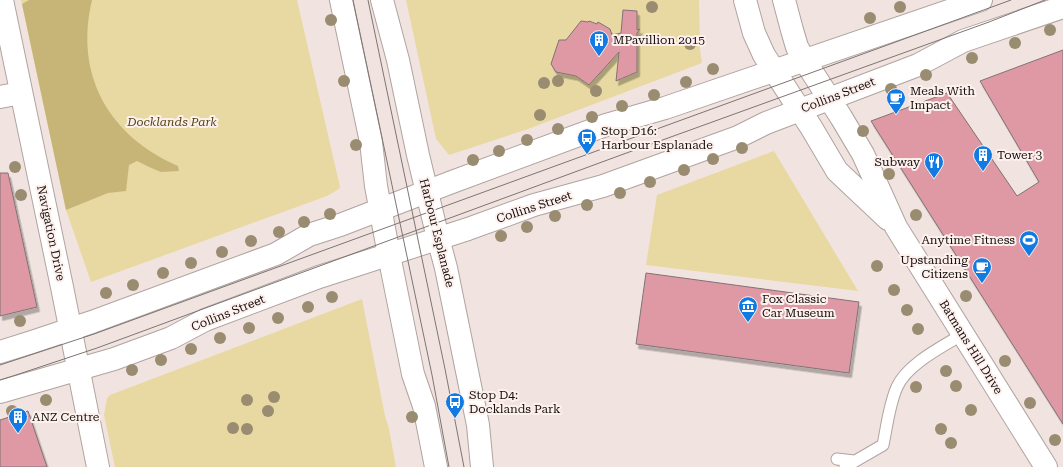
<svg xmlns="http://www.w3.org/2000/svg" width="1063" height="467" font-family="'Roboto Serif',serif">
	<style>
		.green { fill: #e8d8a2 }
		.forest { fill: #c7b578 }
		.building { fill: #de99a5; stroke: #807375; filter: url(#shadow) }
		.lines { fill: none; stroke-linecap: round; stroke-linejoin: round }
		.service-casing { stroke: #b0a3a0; stroke-width: 13 }
		.minor-casing { stroke: #b0a3a0; stroke-width: 24 }
		.tertiary-casing { stroke: #b0a3a0; stroke-width: 24 }
		.service { stroke: #fff; stroke-width: 11 }
		.minor { stroke: #fff; stroke-width: 22 }
		.tertiary { stroke: #fff; stroke-width: 22 }
		.tram { stroke: #7d7572; stroke-width: 1 }
		.tree { fill: #9a8c70 }
		.labels { text-anchor: middle; stroke-width: 4; stroke-linejoin: round; paint-order: stroke }
		.poi-label { font-size: 12px; fill: #15100f; stroke: #fef1ed; text-anchor: start }
		.street-label { font-size: 12px; fill: #15100f; stroke: #fef1ed }
		.park-label { font-size: 12px; font-style: italic; fill: #524414; stroke: #fef1ed }
	</style>
	<defs>
		<filter id="shadow"><feDropShadow dx="2.5" dy="4.5" stdDeviation="0" flood-color="#0004"/></filter>
	</defs>
	<rect width="100%" height="100%" fill="#f1e4e0"/>
	<path class="green" d="M21 0H297L340 187 339 189 327 196 91 282 66 210Z
		M406 0H699L700 49 702 63 528 129 449 155 436 139Z
		M774 151 858 291 646 265 657 195Z
		M362 299 385 416 389 429 396 467H115L104 415 107 398 110 395Z"/>
	<path class="forest" d="M29 0H92C74 75 109 136 178 166L179 171 161 172 149 167 137 161 129 165 126 191 108 193 66 210 22 4Z"/>
	<path class="building" d="M623 10 637 11V30L640 29 637 33V72L616 81 619 52 589 85 576 76 556 72 551 64 559 40H566L581 21 588 22 589 21 597 24 598 22 610 29 612 35 621 33Z
		M1063 50V424L871 121 947 93 1017 196 1039 182 980 81Z
		M0 173H8L37 307 0 316Z
		M646 273 859 302 849 373 636 344Z
		M28 411 47 467H0V420Z"/>
	<g class="lines">
		<g class="service-casing">
			<path id="service" d="M837 459 854 461
				M845 467 883 445C887 426 889 405 897 387 907 364 942 347 963 334"/>
		</g>
		<g class="minor-casing">
			<path id="minor" d="M2 0 62 287 98 467
				M0 97 21 93
				M438 238 446 268 478 425 482 467
				M389 255 413 374 424 406 436 467"/>
		</g>
		<g class="tertiary-casing">
			<path id="tertiary" d="M341 0 371 142 376 186 389 255
				M382 0 398 60 418 155 438 238
				M745 0 754 33 764 55 811 127 837 171 888 219
				M784 0 792 30 797 47 805 61 841 117 863 154 896 227 1046 467
				M0 352 32 342 92 322 276 254 309 235 340 225 452 182 606 125 665 108 981 0
				M0 392 114 359 171 338 205 320 319 277 468 229 534 205 603 186 738 137 766 123 918 65 963 41 1063 7"/>
		</g>
		<use href="#service" class="service"/>
		<use href="#minor" class="minor"/>
		<use href="#tertiary" class="tertiary"/>
		<path class="tram" d="M353 0 432 375 449 467
			M368 0 445 369 464 467
			M0 365 94 334 1011 0
			M0 380 16 375 97 348 621 155 989 22 1045 0"/>
	</g>
	<g class="tree">
		<circle cx="652" cy="7" r="6"/>
		<circle cx="900" cy="7" r="6"/>
		<circle cx="870" cy="18" r="6"/>
		<circle cx="331" cy="20" r="6"/>
		<circle cx="1050" cy="30" r="6"/>
		<circle cx="1015" cy="43" r="6"/>
		<circle cx="690" cy="44" r="6"/>
		<circle cx="972" cy="58" r="6"/>
		<circle cx="713" cy="69" r="6"/>
		<circle cx="926" cy="75" r="6"/>
		<circle cx="344" cy="81" r="6"/>
		<circle cx="558" cy="81" r="6"/>
		<circle cx="686" cy="82" r="6"/>
		<circle cx="544" cy="83" r="6"/>
		<circle cx="891" cy="89" r="6"/>
		<circle cx="596" cy="91" r="6"/>
		<circle cx="654" cy="95" r="6"/>
		<circle cx="622" cy="106" r="6"/>
		<circle cx="540" cy="115" r="6"/>
		<circle cx="592" cy="117" r="6"/>
		<circle cx="558" cy="129" r="6"/>
		<circle cx="863" cy="131" r="6"/>
		<circle cx="527" cy="140" r="6"/>
		<circle cx="356" cy="145" r="6"/>
		<circle cx="742" cy="148" r="6"/>
		<circle cx="499" cy="151" r="6"/>
		<circle cx="713" cy="159" r="6"/>
		<circle cx="473" cy="160" r="6"/>
		<circle cx="15" cy="167" r="6"/>
		<circle cx="684" cy="170" r="6"/>
		<circle cx="889" cy="174" r="6"/>
		<circle cx="650" cy="182" r="6"/>
		<circle cx="620" cy="193" r="6"/>
		<circle cx="21" cy="195" r="6"/>
		<circle cx="587" cy="205" r="6"/>
		<circle cx="330" cy="214" r="6"/>
		<circle cx="916" cy="215" r="6"/>
		<circle cx="555" cy="216" r="6"/>
		<circle cx="304" cy="222" r="6"/>
		<circle cx="527" cy="227" r="6"/>
		<circle cx="279" cy="232" r="6"/>
		<circle cx="501" cy="236" r="6"/>
		<circle cx="251" cy="241" r="6"/>
		<circle cx="222" cy="252" r="6"/>
		<circle cx="191" cy="263" r="6"/>
		<circle cx="877" cy="266" r="6"/>
		<circle cx="163" cy="273" r="6"/>
		<circle cx="133" cy="285" r="6"/>
		<circle cx="894" cy="290" r="6"/>
		<circle cx="106" cy="293" r="6"/>
		<circle cx="966" cy="296" r="6"/>
		<circle cx="332" cy="297" r="6"/>
		<circle cx="308" cy="307" r="6"/>
		<circle cx="907" cy="310" r="6"/>
		<circle cx="278" cy="318" r="6"/>
		<circle cx="20" cy="321" r="6"/>
		<circle cx="249" cy="328" r="6"/>
		<circle cx="918" cy="329" r="6"/>
		<circle cx="220" cy="338" r="6"/>
		<circle cx="191" cy="349" r="6"/>
		<circle cx="161" cy="360" r="6"/>
		<circle cx="1005" cy="361" r="6"/>
		<circle cx="132" cy="370" r="6"/>
		<circle cx="946" cy="371" r="6"/>
		<circle cx="956" cy="386" r="6"/>
		<circle cx="916" cy="387" r="6"/>
		<circle cx="274" cy="397" r="6"/>
		<circle cx="46" cy="400" r="6"/>
		<circle cx="247" cy="400" r="6"/>
		<circle cx="1030" cy="403" r="6"/>
		<circle cx="971" cy="410" r="6"/>
		<circle cx="12" cy="411" r="6"/>
		<circle cx="268" cy="411" r="6"/>
		<circle cx="412" cy="417" r="6"/>
		<circle cx="233" cy="428" r="6"/>
		<circle cx="247" cy="429" r="6"/>
		<circle cx="941" cy="429" r="6"/>
		<circle cx="1055" cy="440" r="6"/>
		<circle cx="951" cy="443" r="6"/>
	</g>
	<defs>
		<g id="building-pin" transform="scale(1)"><path d="M0 17L-7.5 6A9.5 9.5 0 1 1 7.5 6Z" fill="#117be3" stroke="#fef1ed"/><path d="M-4-6H4V6H1V3H-1V6H-4ZM-2.5-4.3h1.7v1.8h-1.7ZM.8-4.3h1.7v1.8H.8ZM-2.5-1h1.7V.8h-1.7ZM.8-1h1.7V.8H.8Z" fill="#fff"/></g>
		<g id="cafe-pin" transform="scale(1)"><path d="M0 17L-7.5 6A9.5 9.5 0 1 1 7.5 6Z" fill="#117be3" stroke="#fef1ed"/><path d="M-5.5-4.5H6V0H3Q3 3.5 0 3.5H-2.5Q-5.5 3.5-5.5 0ZM3-3.2v2h1.7v-2ZM-6 4.5H4V6H-6Z" fill="#fff"/></g>
		<g id="bus-pin" transform="scale(1)"><path d="M0 17L-7.5 6A9.5 9.5 0 1 1 7.5 6Z" fill="#117be3" stroke="#fef1ed"/><path d="M-5-6H5V4H4V6H2V4H-2V6H-4V4H-5ZM-3.5-4V0h7V-4ZM-3.5 1.2v1.5H-2V1.2ZM2 1.2v1.5H3.5V1.2Z" fill="#fff"/></g>
		<g id="restaurant-pin" transform="scale(1)"><path d="M0 17L-7.5 6A9.5 9.5 0 1 1 7.5 6Z" fill="#117be3" stroke="#fef1ed"/><path d="M-5-6h1v4h1v-4h1v4h1v-4h1v5L-1.5 .5V6h-2V.5L-5-1ZM5-6V6H3V1.5H1.5Q1.5-4 5-6Z" fill="#fff"/></g>
		<g id="stadium-pin" transform="scale(1)"><path d="M0 17L-7.5 6A9.5 9.5 0 1 1 7.5 6Z" fill="#117be3" stroke="#fef1ed"/><path d="M0-5a6.5 5 0 1 0 0 10a6.5 5 0 1 0 0-10ZM-3.5-1.8h7v3.6h-7Z" fill="#fff"/></g>
		<g id="museum-pin" transform="scale(1)"><path d="M0 17L-7.5 6A9.5 9.5 0 1 1 7.5 6Z" fill="#117be3" stroke="#fef1ed"/><path d="M0-6L6-3V-2H-6V-3ZM-5-1h2V3h-2ZM-1-1h2V3h-2ZM3-1h2V3H3ZM-6 4H6V6H-6Z" fill="#fff"/></g>
	</defs>
	<g fill-rule="evenodd">
		<use href="#building-pin" x="599" y="40"/>
		<use href="#cafe-pin" x="896" y="98"/>
		<use href="#bus-pin" x="587" y="138"/>
		<use href="#building-pin" x="983" y="155"/>
		<use href="#restaurant-pin" x="934" y="162"/>
		<use href="#stadium-pin" x="1029" y="240"/>
		<use href="#cafe-pin" x="982" y="267"/>
		<use href="#museum-pin" x="748" y="306"/>
		<use href="#bus-pin" x="455" y="402"/>
		<use href="#building-pin" x="18" y="417"/>
	</g>
	<g class="labels">
		<g class="poi-label">
			<text x="613" y="44">MPavillion 2015</text>
			<text x="910" y="95">Meals With<tspan x="910" dy="14">Impact</tspan></text>
			<text x="601" y="135">Stop D16:<tspan x="601" dy="14">Harbour Esplanade</tspan></text>
			<text x="997" y="159">Tower 3</text>
			<text x="920" y="166" text-anchor="end">Subway</text>
			<text x="1015" y="244" text-anchor="end">Anytime Fitness</text>
			<text x="968" y="264" text-anchor="end">Upstanding<tspan x="968" dy="14">Citizens</tspan></text>
			<text x="762" y="303">Fox Classic<tspan x="762" dy="14">Car Museum</tspan></text>
			<text x="469" y="399">Stop D4:<tspan x="469" dy="14">Docklands Park</tspan></text>
			<text x="32" y="421">ANZ Centre</text>
		</g>
		<g class="street-label">
			<text transform="translate(838 95) rotate(-21)" y="4">Collins Street</text>
			<text transform="translate(534 207) rotate(-18)" y="4">Collins Street</text>
			<text transform="translate(51 233) rotate(78)" y="4">Navigation Drive</text>
			<text transform="translate(437 233) rotate(76)" y="4">Harbour Esplanade</text>
			<text transform="translate(228 313) rotate(-22)" y="4">Collins Street</text>
			<text transform="translate(971 347) rotate(58)" y="4">Batmans Hill Drive</text>
		</g>
		<g class="park-label">
			<text x="172" y="126">Docklands Park</text>
		</g>
	</g>
</svg>
